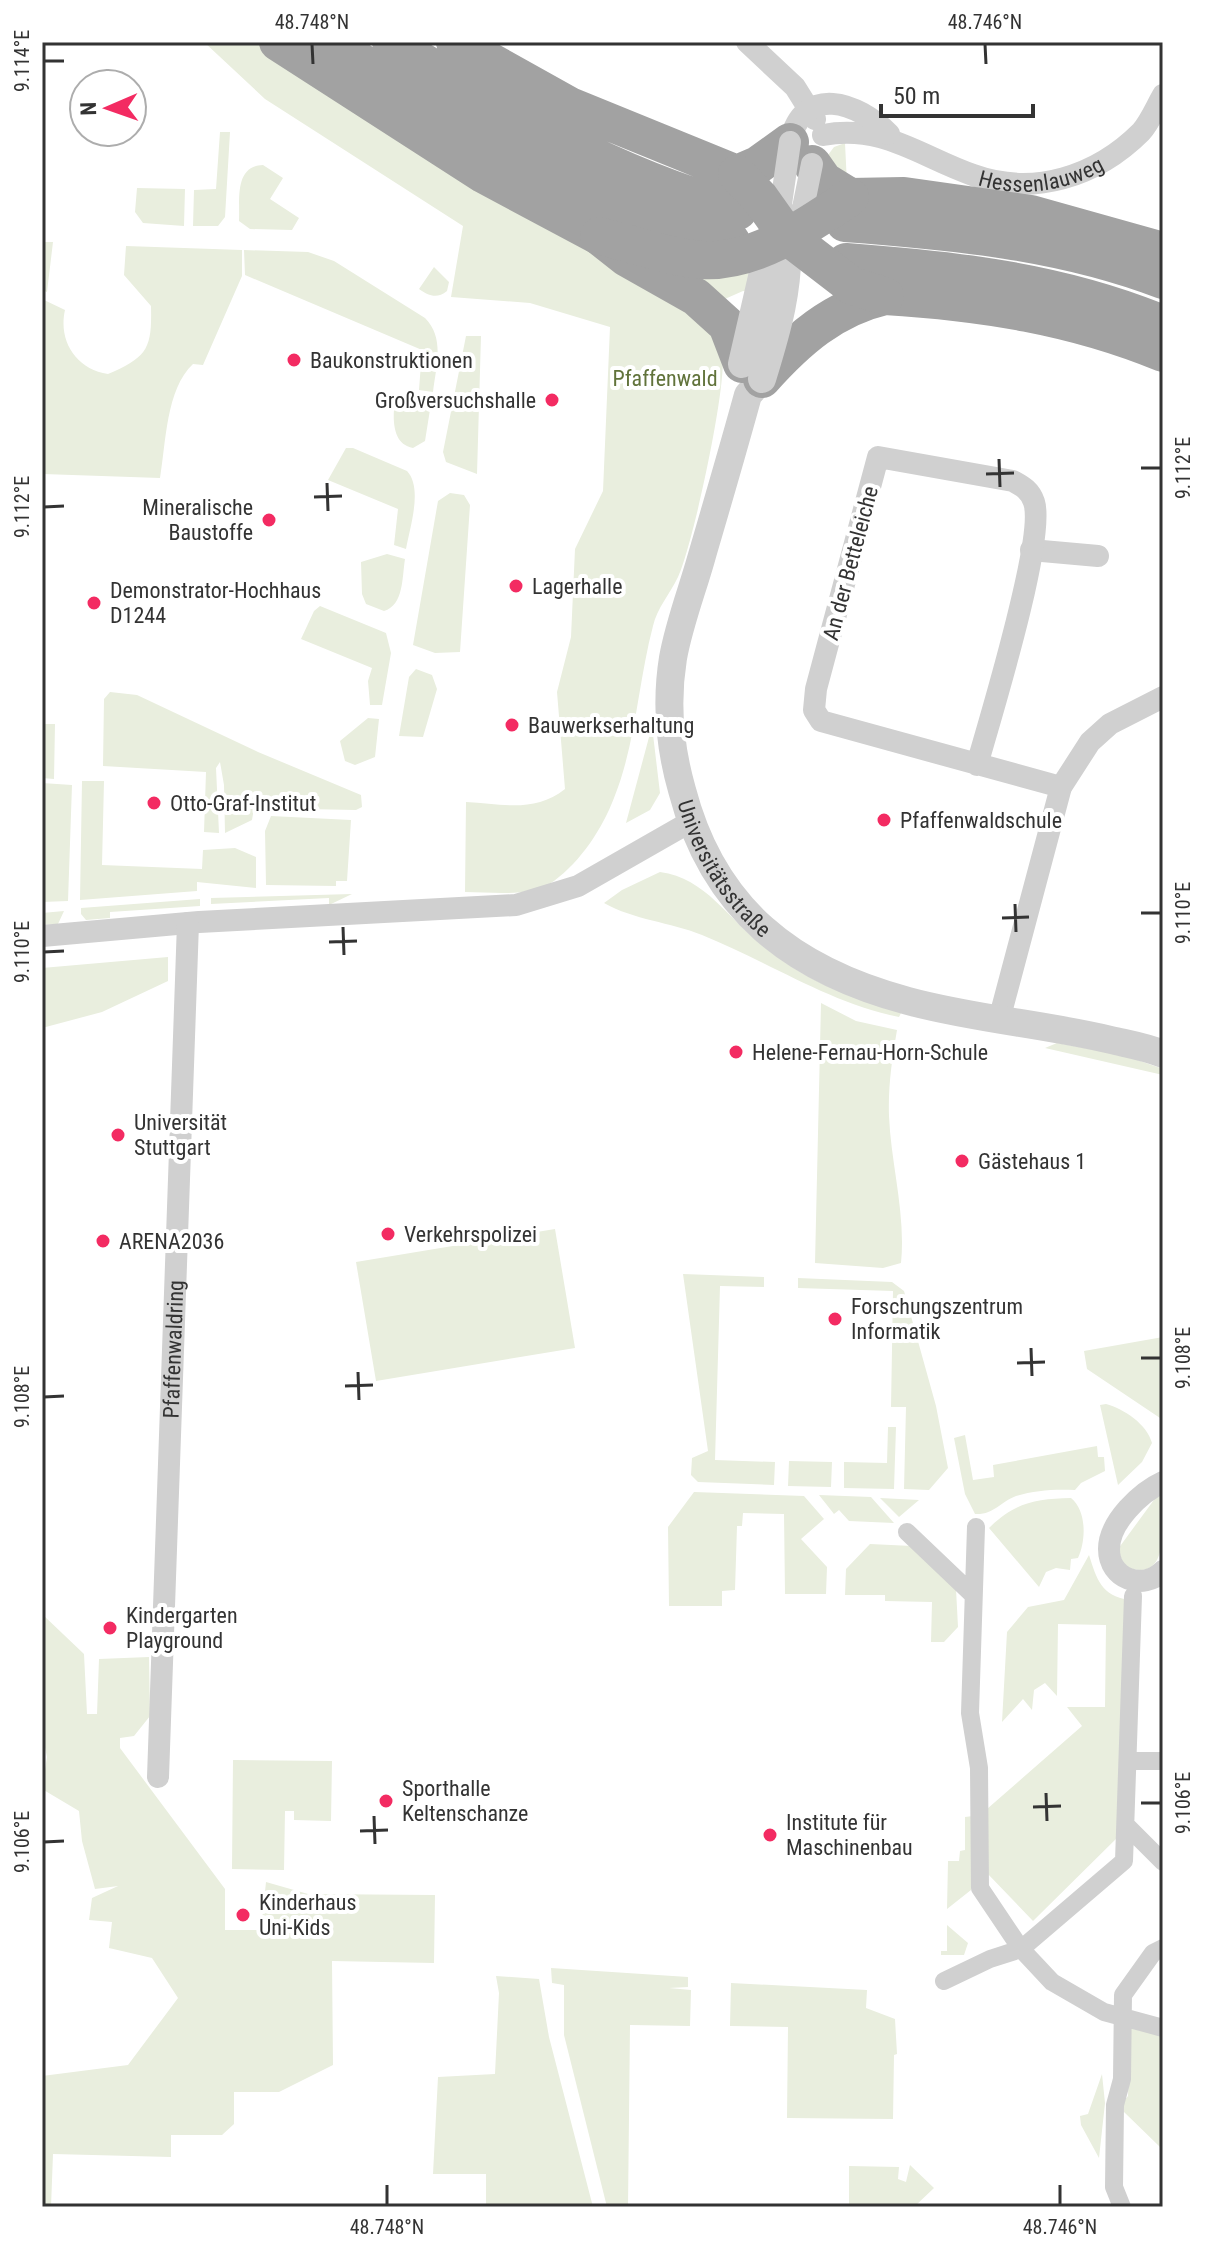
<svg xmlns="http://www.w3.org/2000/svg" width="1205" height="2249" font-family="'Roboto Condensed',sans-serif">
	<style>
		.green { fill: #e9eede }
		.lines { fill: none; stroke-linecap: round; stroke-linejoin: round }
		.pedestrian { stroke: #d0d0d0; stroke-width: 18 }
		.minor { stroke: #d0d0d0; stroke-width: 22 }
		.tertiary { stroke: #d0d0d0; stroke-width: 28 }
		.trunk { stroke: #a2a2a2; stroke-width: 38 }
		.minor-bridge { stroke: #d0d0d0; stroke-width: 22 }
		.tertiary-bridge { stroke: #d0d0d0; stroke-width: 28 }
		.trunk-bridge { stroke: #a2a2a2; stroke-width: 38 }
		.ticks { fill: none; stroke: #333; stroke-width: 3 }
		.poi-dot { fill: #f32b62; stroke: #fff; stroke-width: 3 }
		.labels { text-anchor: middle; stroke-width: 8; stroke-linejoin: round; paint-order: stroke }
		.street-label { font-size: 22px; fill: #333; stroke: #fff }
		.poi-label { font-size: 22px; fill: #333; stroke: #fff; text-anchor: start }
		.park-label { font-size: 22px; fill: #61733b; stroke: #fff }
		.neatline { fill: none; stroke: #333; stroke-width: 3 }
		.ticks-label { font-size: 20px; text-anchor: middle; fill: #333 }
	</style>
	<rect width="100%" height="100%" fill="#fff"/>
	<path class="green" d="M204 42H266L691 307C704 320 717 332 722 351 729 380 692 548 678 577 670 594 657 608 653 626 638 683 636 743 614 798 602 829 581 861 554 881 530 898 493 892 465 892L466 802C503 804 535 813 565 789L557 692 571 637 575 549 603 491 610 327 530 303 451 297 463 226 265 99Z
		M220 132H230L225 217 218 226H193L194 190 216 189Z
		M845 143 847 184 828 155 834 147Z
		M263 165 283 178 270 199 299 218 292 230 250 229 239 221C240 200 234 166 263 165Z
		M137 188 185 189 184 226 143 223 135 212Z
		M42 242H53L47 292 42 290Z
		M126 246 242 250V276L203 365 193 364C166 389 166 443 160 478L43 474 42 299 65 310C58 341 76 369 108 374 148 357 152 348 151 306L124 275Z
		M244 250 308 252 334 261 425 318C445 338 436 366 433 392L419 390 422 350 245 275Z
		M636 251 755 272 750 292 743 291 718 302Z
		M434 267 449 282 447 291C437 299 429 296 419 289Z
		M466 336H481L477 474 446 462 443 452Z
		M417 395 432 397 425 441 413 448C394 444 393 424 394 408L407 405Z
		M346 448H353L407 471C423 488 410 527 406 549L394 545 398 509 328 480Z
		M450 493 464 495 470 505 460 652 435 653 413 645 438 501Z
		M387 554 405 559C402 577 404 605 384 611L366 604 362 594 361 562Z
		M320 606 386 633 391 653 382 705H370L368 681 372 668 301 639 314 611Z
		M416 669 432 675 437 689 423 737 399 736 409 677Z
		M110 692 137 695 258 752 361 795 362 807 356 810 254 808 252 820 225 833 224 785 220 762 216 768 219 833 204 832 206 772 103 766 104 699Z
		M368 718 379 719 375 757 355 765 345 761 340 741Z
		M42 724H55L54 779 42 778Z
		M652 726 660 793 650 810 626 823Z
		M82 781H104L102 865 202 869 203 850 235 848 256 857V888L197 882V891L80 900Z
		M42 783 72 785 68 901 42 902Z
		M271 816 351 820 347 881H336V886L266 885 265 831Z
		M660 872C706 878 728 919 763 946 804 980 851 999 902 1011L899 1017C829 1003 769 962 702 935 670 922 634 920 604 903L622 890Z
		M352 894 329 905V898L211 904V898Z
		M200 899V906L110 912V918L86 920 81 914V908Z
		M64 911 58 924 42 925V913Z
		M168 957V981L102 1012 42 1028V968Z
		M821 1003 856 1021 897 1030C892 1059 888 1086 889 1116 891 1165 906 1214 901 1263L883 1268 815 1263Z
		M1057 1043 1123 1055 1163 1069V1075L1045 1048Z
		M555 1229 575 1348 376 1381 356 1262Z
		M683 1274 764 1277V1287L720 1286 715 1460 775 1462 774 1485 698 1482 691 1475 692 1458 708 1451Z
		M798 1278 892 1282 904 1291 936 1406 948 1468 929 1490 904 1489 906 1407H891L893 1291 798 1288Z
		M1163 1337V1420L1087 1369 1084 1351Z
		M1106 1404C1124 1409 1147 1424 1152 1443L1142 1462 1118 1485 1100 1405Z
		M888 1427H896L894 1489 844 1488V1462L887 1463Z
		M965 1435 973 1480 994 1477 993 1465 1097 1446 1098 1457H1104L1105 1471 1081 1483 1075 1490C1055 1489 1036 1490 1016 1496 1000 1502 994 1515 975 1514L965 1494 954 1438Z
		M789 1461 832 1462 831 1487 788 1486Z
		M694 1492 804 1496 824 1519 801 1539 827 1567 826 1594H785L784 1514 743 1513 742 1526H737L735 1590 722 1591V1606H669L668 1527Z
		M1159 1493H1162C1162 1522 1172 1587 1124 1566L1118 1549Z
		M819 1495 871 1497 894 1523 849 1521 839 1510 834 1514Z
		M880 1498 919 1500 899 1517Z
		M1071 1498C1087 1511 1086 1541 1078 1558L1071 1559 1070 1570 1056 1568 1046 1572 1039 1587 989 1528C1015 1502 1036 1499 1071 1498Z
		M870 1544 912 1546 956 1589 958 1627 944 1642H931L932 1602 885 1601V1595H845L846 1569Z
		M1089 1555C1097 1580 1101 1595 1129 1600L1122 1833 1033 1921 986 1872 987 1809 1082 1726 1067 1707H1105L1106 1625 1058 1624 1057 1696 1045 1683 1034 1690 1032 1710 1023 1699 1002 1722 1007 1632 1028 1607 1064 1600Z
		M42 1614 84 1654 87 1714H97L99 1659 149 1657 150 1716 134 1736 120 1738V1748L225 1889V1930H261L266 1882 308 1894 435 1895 434 1963 332 1961 333 2065 279 2092H234V2124L222 2135H171V2157L53 2154 51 2207H42V2076L128 2065 178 1998 152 1958 109 1948 112 1922 89 1920 92 1898 118 1886 95 1889 82 1841 79 1811 42 1789 47 1757 42 1733Z
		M233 1760 332 1761 331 1821 294 1820V1811H285L284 1870 232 1869Z
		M973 1816 971 1890 947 1909 948 1861H959L960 1851 965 1850V1817Z
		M947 1925 968 1943 964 1955H941V1951H947Z
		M551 1968 688 1977V1987L669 1988 691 1990 690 2026 630 2025 628 2207H607L564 2035V1985L552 1983Z
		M496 1976 539 1979 549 2037 593 2207H486V2174H433L438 2077 495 2074 499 1993Z
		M731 1983 867 1990 866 2008 895 2019 897 2054 894 2055 893 2119 787 2118 788 2027 730 2026Z
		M1130 2028 1163 2036 1160 2147 1124 2112 1122 2103 1128 2096Z
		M1102 2074 1105 2103 1099 2158 1081 2125 1080 2116 1088 2114Z
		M910 2165 934 2188 914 2207H849V2166L899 2167 898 2179 906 2182Z"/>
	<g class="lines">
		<path class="pedestrian" d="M976 1527 970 1713 979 1768 980 1888 1021 1949 1052 1982 1104 2012 1163 2028
			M907 1532 971 1593
			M1129 1761H1163
			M1127 1826 1163 1862
			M944 1981 990 1959 1021 1949 1124 1861 1133 1596
			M1122 2207 1114 2187 1115 2105 1122 2079 1123 1995 1153 1953 1163 1948"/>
		<g class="minor">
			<path d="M747 42 795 87 815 119"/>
			<path id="s1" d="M823 135C883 124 919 156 973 175 1034 197 1097 176 1141 132 1150 122 1156 107 1163 95"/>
			<path d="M790 142C803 83 858 102 889 134"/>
			<path d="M1031 550 1098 556"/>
			<path d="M977 765C990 719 1046 538 1034 502 1030 490 1022 486 1013 481L878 457 816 689 814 710 821 721 1061 787"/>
			<path d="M42 936 199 922 516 905 578 886 690 822"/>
			<path d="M999 1020 1061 787 1090 742 1110 724 1163 697"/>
			<path d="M1163 1482C1141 1492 1109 1522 1109 1549 1109 1579 1143 1591 1163 1571"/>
			<path id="s2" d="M158 1777 188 923"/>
		</g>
		<path class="tertiary" id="s3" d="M762 379 748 395C733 450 717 504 701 559 692 591 679 624 673 658 666 701 670 748 682 790 713 909 792 970 908 1001 974 1019 1044 1024 1111 1040 1128 1044 1147 1047 1163 1054"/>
		<path class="trunk" d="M278 42 483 174 599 236 627 258 696 297 727 325 742 364
			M330 42C400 87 469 134 543 172 602 202 667 221 731 241
			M391 42C501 112 612 175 738 211
			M455 42 570 106 737 174 758 165 790 142
			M812 164 824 181 850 197 904 196 1031 214 1163 251
			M845 223C953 231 1061 241 1163 280
			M846 262C953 270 1055 281 1155 321
			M762 379C797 340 833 308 885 296 982 302 1073 316 1163 353"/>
		<path class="minor-bridge" d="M784 223 781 204 790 142
			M790 232 803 208 812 164"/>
		<path class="tertiary-bridge" d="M742 364 765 264 787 237
			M762 379C777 330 790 288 787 236"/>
		<path class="trunk-bridge" d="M737 174 760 198 787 236 852 286 885 296
			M599 236C633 243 668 258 703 260 755 263 809 225 850 197"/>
	</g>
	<path class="ticks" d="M312 44 313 64M985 44 986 64M44 61H64M999 459 1000 487M1141 468H1161M986 474 1014 473M327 483 328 511M314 497 342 496M44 507 64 506M1015 904 1016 932M1141 913H1161M1002 918 1029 917M343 927 344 955M329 942 357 941M44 952 64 951M1031 1348 1032 1376M1141 1358H1161M1017 1363 1045 1362M358 1372 359 1400M345 1386 373 1385M44 1397 64 1396M1046 1793 1047 1821M1141 1803H1161M1033 1807 1061 1806M374 1816 375 1844M360 1831 388 1830M44 1842 64 1841M387 2185V2205M1060 2185V2205"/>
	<g class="poi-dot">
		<circle cx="294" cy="360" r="8"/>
		<circle cx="552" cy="400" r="8"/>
		<circle cx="269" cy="520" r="8"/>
		<circle cx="516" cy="586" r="8"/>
		<circle cx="94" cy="603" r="8"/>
		<circle cx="512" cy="725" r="8"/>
		<circle cx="154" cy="803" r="8"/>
		<circle cx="884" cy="820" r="8"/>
		<circle cx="736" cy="1052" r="8"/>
		<circle cx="118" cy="1135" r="8"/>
		<circle cx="962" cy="1161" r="8"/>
		<circle cx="388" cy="1234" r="8"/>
		<circle cx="103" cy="1241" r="8"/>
		<circle cx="835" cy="1319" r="8"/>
		<circle cx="110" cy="1628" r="8"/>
		<circle cx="386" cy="1801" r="8"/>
		<circle cx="770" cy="1835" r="8"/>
		<circle cx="243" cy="1915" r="8"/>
	</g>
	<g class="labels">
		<g class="street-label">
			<text dy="8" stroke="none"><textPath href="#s1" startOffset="228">Hessenlauweg</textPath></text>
			<text transform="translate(850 563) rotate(-75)" y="8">An der Betteleiche</text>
			<text dy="8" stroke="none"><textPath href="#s3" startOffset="518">Universitätsstraße</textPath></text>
			<text dy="8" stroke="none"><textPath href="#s2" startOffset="428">Pfaffenwaldring</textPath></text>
		</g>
		<g class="poi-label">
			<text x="310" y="368">Baukonstruktionen</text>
			<text x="536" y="408" text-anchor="end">Großversuchshalle</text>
			<text x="253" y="515" text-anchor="end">Mineralische<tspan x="253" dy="25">Baustoffe</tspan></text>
			<text x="532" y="594">Lagerhalle</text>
			<text x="110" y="598">Demonstrator-Hochhaus<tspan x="110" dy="25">D1244</tspan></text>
			<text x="528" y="733">Bauwerkserhaltung</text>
			<text x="170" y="811">Otto-Graf-Institut</text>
			<text x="900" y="828">Pfaffenwaldschule</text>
			<text x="752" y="1060">Helene-Fernau-Horn-Schule</text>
			<text x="134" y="1130">Universität<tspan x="134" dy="25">Stuttgart</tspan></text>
			<text x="978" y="1169">Gästehaus 1</text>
			<text x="404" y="1242">Verkehrspolizei</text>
			<text x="119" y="1249">ARENA2036</text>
			<text x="851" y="1314">Forschungszentrum<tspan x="851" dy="25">Informatik</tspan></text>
			<text x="126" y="1623">Kindergarten<tspan x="126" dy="25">Playground</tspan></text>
			<text x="402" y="1796">Sporthalle<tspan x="402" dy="25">Keltenschanze</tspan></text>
			<text x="786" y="1830">Institute für<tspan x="786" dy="25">Maschinenbau</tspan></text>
			<text x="259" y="1910">Kinderhaus<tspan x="259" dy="25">Uni-Kids</tspan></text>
		</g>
		<g class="park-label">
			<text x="665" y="386">Pfaffenwald</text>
		</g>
	</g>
	<rect width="1205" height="2249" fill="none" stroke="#ffffff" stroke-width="88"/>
	<g transform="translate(108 108) rotate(268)"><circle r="38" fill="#ffffff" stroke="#adadad" stroke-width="2"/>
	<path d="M0-6L14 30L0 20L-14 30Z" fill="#f32b62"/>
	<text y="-12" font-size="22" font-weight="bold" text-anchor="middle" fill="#333333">N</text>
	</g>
	<path d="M881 104v12h152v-12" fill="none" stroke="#333333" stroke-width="4"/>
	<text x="893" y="104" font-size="24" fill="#333333" stroke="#ffffff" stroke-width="6" paint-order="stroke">50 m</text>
	<rect x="44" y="44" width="1117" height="2161" class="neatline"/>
	<g class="ticks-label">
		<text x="312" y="29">48.748°N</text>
		<text x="985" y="29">48.746°N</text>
		<text transform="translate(22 61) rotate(-90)" y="7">9.114°E</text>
		<text transform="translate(1183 468) rotate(-90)" y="7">9.112°E</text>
		<text transform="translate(22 507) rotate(-90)" y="7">9.112°E</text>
		<text transform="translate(1183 913) rotate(-90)" y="7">9.110°E</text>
		<text transform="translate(22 952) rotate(-90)" y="7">9.110°E</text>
		<text transform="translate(1183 1358) rotate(-90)" y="7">9.108°E</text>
		<text transform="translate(22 1397) rotate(-90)" y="7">9.108°E</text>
		<text transform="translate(1183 1803) rotate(-90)" y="7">9.106°E</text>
		<text transform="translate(22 1842) rotate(-90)" y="7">9.106°E</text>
		<text x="387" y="2234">48.748°N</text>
		<text x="1060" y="2234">48.746°N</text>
	</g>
</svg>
